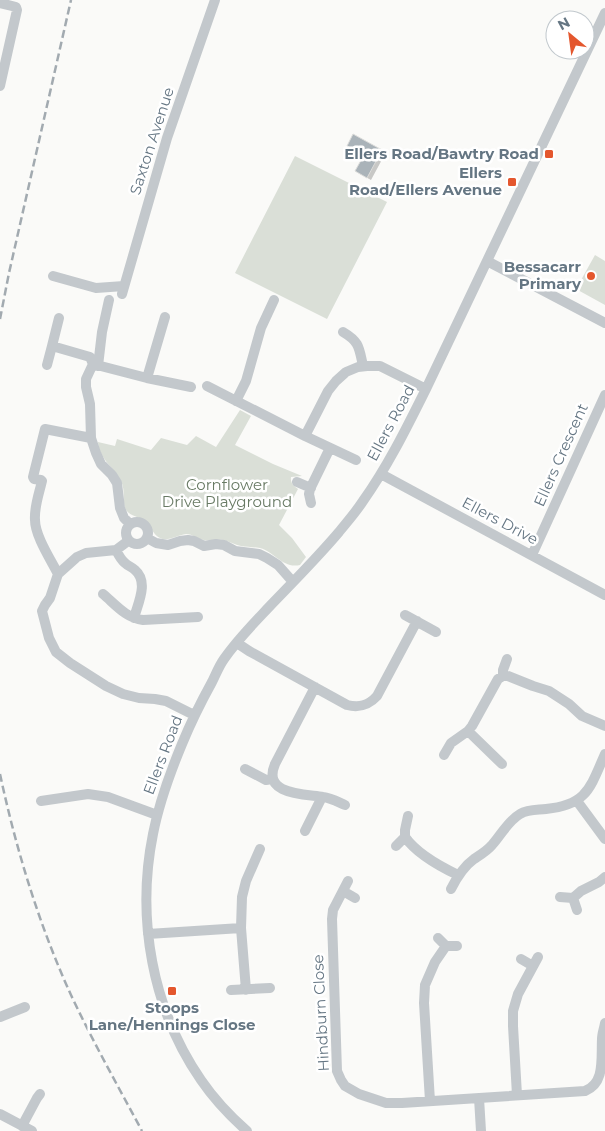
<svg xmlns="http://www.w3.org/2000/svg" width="605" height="1131" font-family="Montserrat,sans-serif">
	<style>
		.green { fill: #dadfd7 }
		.shadow { fill: #0003 }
		.building { fill: #aab3b9; stroke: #dcdcda }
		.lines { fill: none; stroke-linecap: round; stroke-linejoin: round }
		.minor { stroke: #c3c8cc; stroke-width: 10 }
		.rail { stroke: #a2aab0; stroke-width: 2.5; stroke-dasharray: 8 4; stroke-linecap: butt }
		.poi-dot { fill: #e4572e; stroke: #fff; stroke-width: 2 }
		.labels { text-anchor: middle; stroke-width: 5; stroke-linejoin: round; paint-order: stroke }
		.street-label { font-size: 15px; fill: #657683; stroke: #fff }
		.poi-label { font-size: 15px; font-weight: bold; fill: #657683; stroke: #fff; text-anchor: end }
		.park-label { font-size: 15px; fill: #687a64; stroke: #fff }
	</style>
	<rect width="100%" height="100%" fill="#fafaf8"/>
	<path class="green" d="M295 156 387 202 327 319 235 273Z
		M595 255 605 261V305L576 289Z
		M240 410 251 416 235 445 273 464 302 476 291 477C290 483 294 486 298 489L279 525 292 538 306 557 300 565C283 569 275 552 260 548 253 547 247 547 241 546 235 545 229 541 223 540 217 539 210 541 204 540 197 539 193 534 186 534 177 535 168 542 160 538 153 535 151 526 145 521 139 516 131 517 126 510 122 504 126 491 121 481 114 467 99 459 98 442L115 446 117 439 151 450 161 438 187 445 196 436 216 447Z"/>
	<path class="shadow" d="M353 136 382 151 385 154 371 180 360 174 357 171 365 156 351 148 348 145Z"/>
	<path class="building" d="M353 134 382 150 367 178 355 171 364 155 347 146Z"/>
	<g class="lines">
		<path class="minor" d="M0 3 16 7 17 10 0 86
			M487 261 605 323
			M53 276 96 288 124 286
			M122 294 167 138 215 0
			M59 318 52 346 90 357 93 364
			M343 332C360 342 359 348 363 366
			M93 364 86 379V387L90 404 91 438 96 453 101 464 112 475 117 483 120 508 124 518 130 524
			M93 364 147 378 165 317
			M47 365 52 346
			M98 366 102 332 109 300
			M147 378 191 387
			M207 386 305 436 328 391 336 381 346 372 358 367 367 366H380L426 389
			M236 401 246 381 261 328 274 300
			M305 436 356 460
			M381 474 605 595
			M297 482 311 488
			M311 503 309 494 310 489 330 448
			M126 533a11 11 0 1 1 22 0a11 11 0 1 1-22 0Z
			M147 538 156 543 168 545 180 541 188 540 194 541 204 546 216 544 224 545 235 551 259 554 267 558 278 565 293 582
			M128 541 116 550 86 553 77 557 58 574 50 598 45 605 42 611 49 638 56 652 70 663 106 686 123 694 139 698 155 699 166 701 194 715
			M116 550C118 554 121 560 125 563 128 566 132 567 135 570 149 582 138 603 134 618
			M532 555 605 395
			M58 574C51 560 35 536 35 520 34 507 39 494 42 481L41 480 34 479 33 477 45 429 91 438
			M103 594C116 605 126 618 143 620L198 617
			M405 615 436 632
			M237 643 249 651 347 705C359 708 368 706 377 696L417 621
			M503 676V670L507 659
			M315 687 275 764C262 795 304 794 323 797 331 798 338 802 345 805
			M468 731 502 764
			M444 755 451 743 468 731 472 726 498 679 503 676H508L533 686 549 691 569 704 582 716 605 726
			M245 769 266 780 272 779
			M41 801 88 794 108 797 157 815
			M577 801 605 839
			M305 831 322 797
			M405 837V830L408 816
			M396 846 405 837C417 854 439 866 458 875
			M348 881 333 910 332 919 337 1071 341 1080 345 1086 359 1094 386 1103H402L585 1091C605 1083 601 1060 602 1039 602 1034 604 1029 605 1023
			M451 889C457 877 463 867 474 859 480 855 487 851 492 845 501 835 508 821 520 814 528 809 537 810 546 809 587 805 590 788 605 754
			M343 891 355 898
			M560 897 573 898 577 910
			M573 898 581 891 599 882 605 877
			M148 934 241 928
			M438 938 446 946H457
			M521 959 533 966
			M231 990 270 988
			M246 990 241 928 242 897 246 881 260 849
			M0 1017 25 1007
			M517 1095 513 1026V1011L518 994 538 957
			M479 1098 481 1131
			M430 1101 424 1003 425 985 435 962 446 946
			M0 1114 32 1131
			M22 1126 37 1098 40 1094
			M247 1131C230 1116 214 1099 201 1080 152 1009 136 918 153 834 159 803 170 773 182 744 191 722 201 702 212 682 216 674 219 666 224 659 237 640 253 624 269 607 293 582 317 558 339 532 347 522 356 512 363 501 388 466 407 427 426 389L605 13"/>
		<path class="rail" d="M0 319 9 273 71 0
			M0 774C16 849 39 925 71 995 93 1042 118 1086 142 1131"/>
	</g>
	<g class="poi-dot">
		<rect x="544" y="149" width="10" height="10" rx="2.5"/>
		<rect x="507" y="177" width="10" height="10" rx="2.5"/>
		<circle cx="591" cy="276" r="5"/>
		<rect x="167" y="986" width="10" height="10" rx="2.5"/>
	</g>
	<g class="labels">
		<g class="street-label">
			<text transform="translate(152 141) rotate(-72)" y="5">Saxton Avenue</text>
			<text transform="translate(391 423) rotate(-62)" y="5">Ellers Road</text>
			<text transform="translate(561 455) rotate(-66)" y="5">Ellers Crescent</text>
			<text transform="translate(500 521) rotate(28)" y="5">Ellers Drive</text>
			<text transform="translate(163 755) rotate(-69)" y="5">Ellers Road</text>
			<text transform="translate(321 1013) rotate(-93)" y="5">Hindburn Close</text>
		</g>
		<g class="poi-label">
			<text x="539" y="159">Ellers Road/Bawtry Road</text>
			<text x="502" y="178">Ellers<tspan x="502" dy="17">Road/Ellers Avenue</tspan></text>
			<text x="581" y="272">Bessacarr<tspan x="581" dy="17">Primary</tspan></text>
			<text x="172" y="1013" text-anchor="middle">Stoops<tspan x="172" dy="17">Lane/Hennings Close</tspan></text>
		</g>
		<g class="park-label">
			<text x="227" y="490">Cornflower<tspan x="227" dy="17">Drive Playground</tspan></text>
		</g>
	</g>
	<g transform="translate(570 35) rotate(331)"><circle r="24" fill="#ffffff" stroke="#c1c8cd"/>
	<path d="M0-4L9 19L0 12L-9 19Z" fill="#e4572e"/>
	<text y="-8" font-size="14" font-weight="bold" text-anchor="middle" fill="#657683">N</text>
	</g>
</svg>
